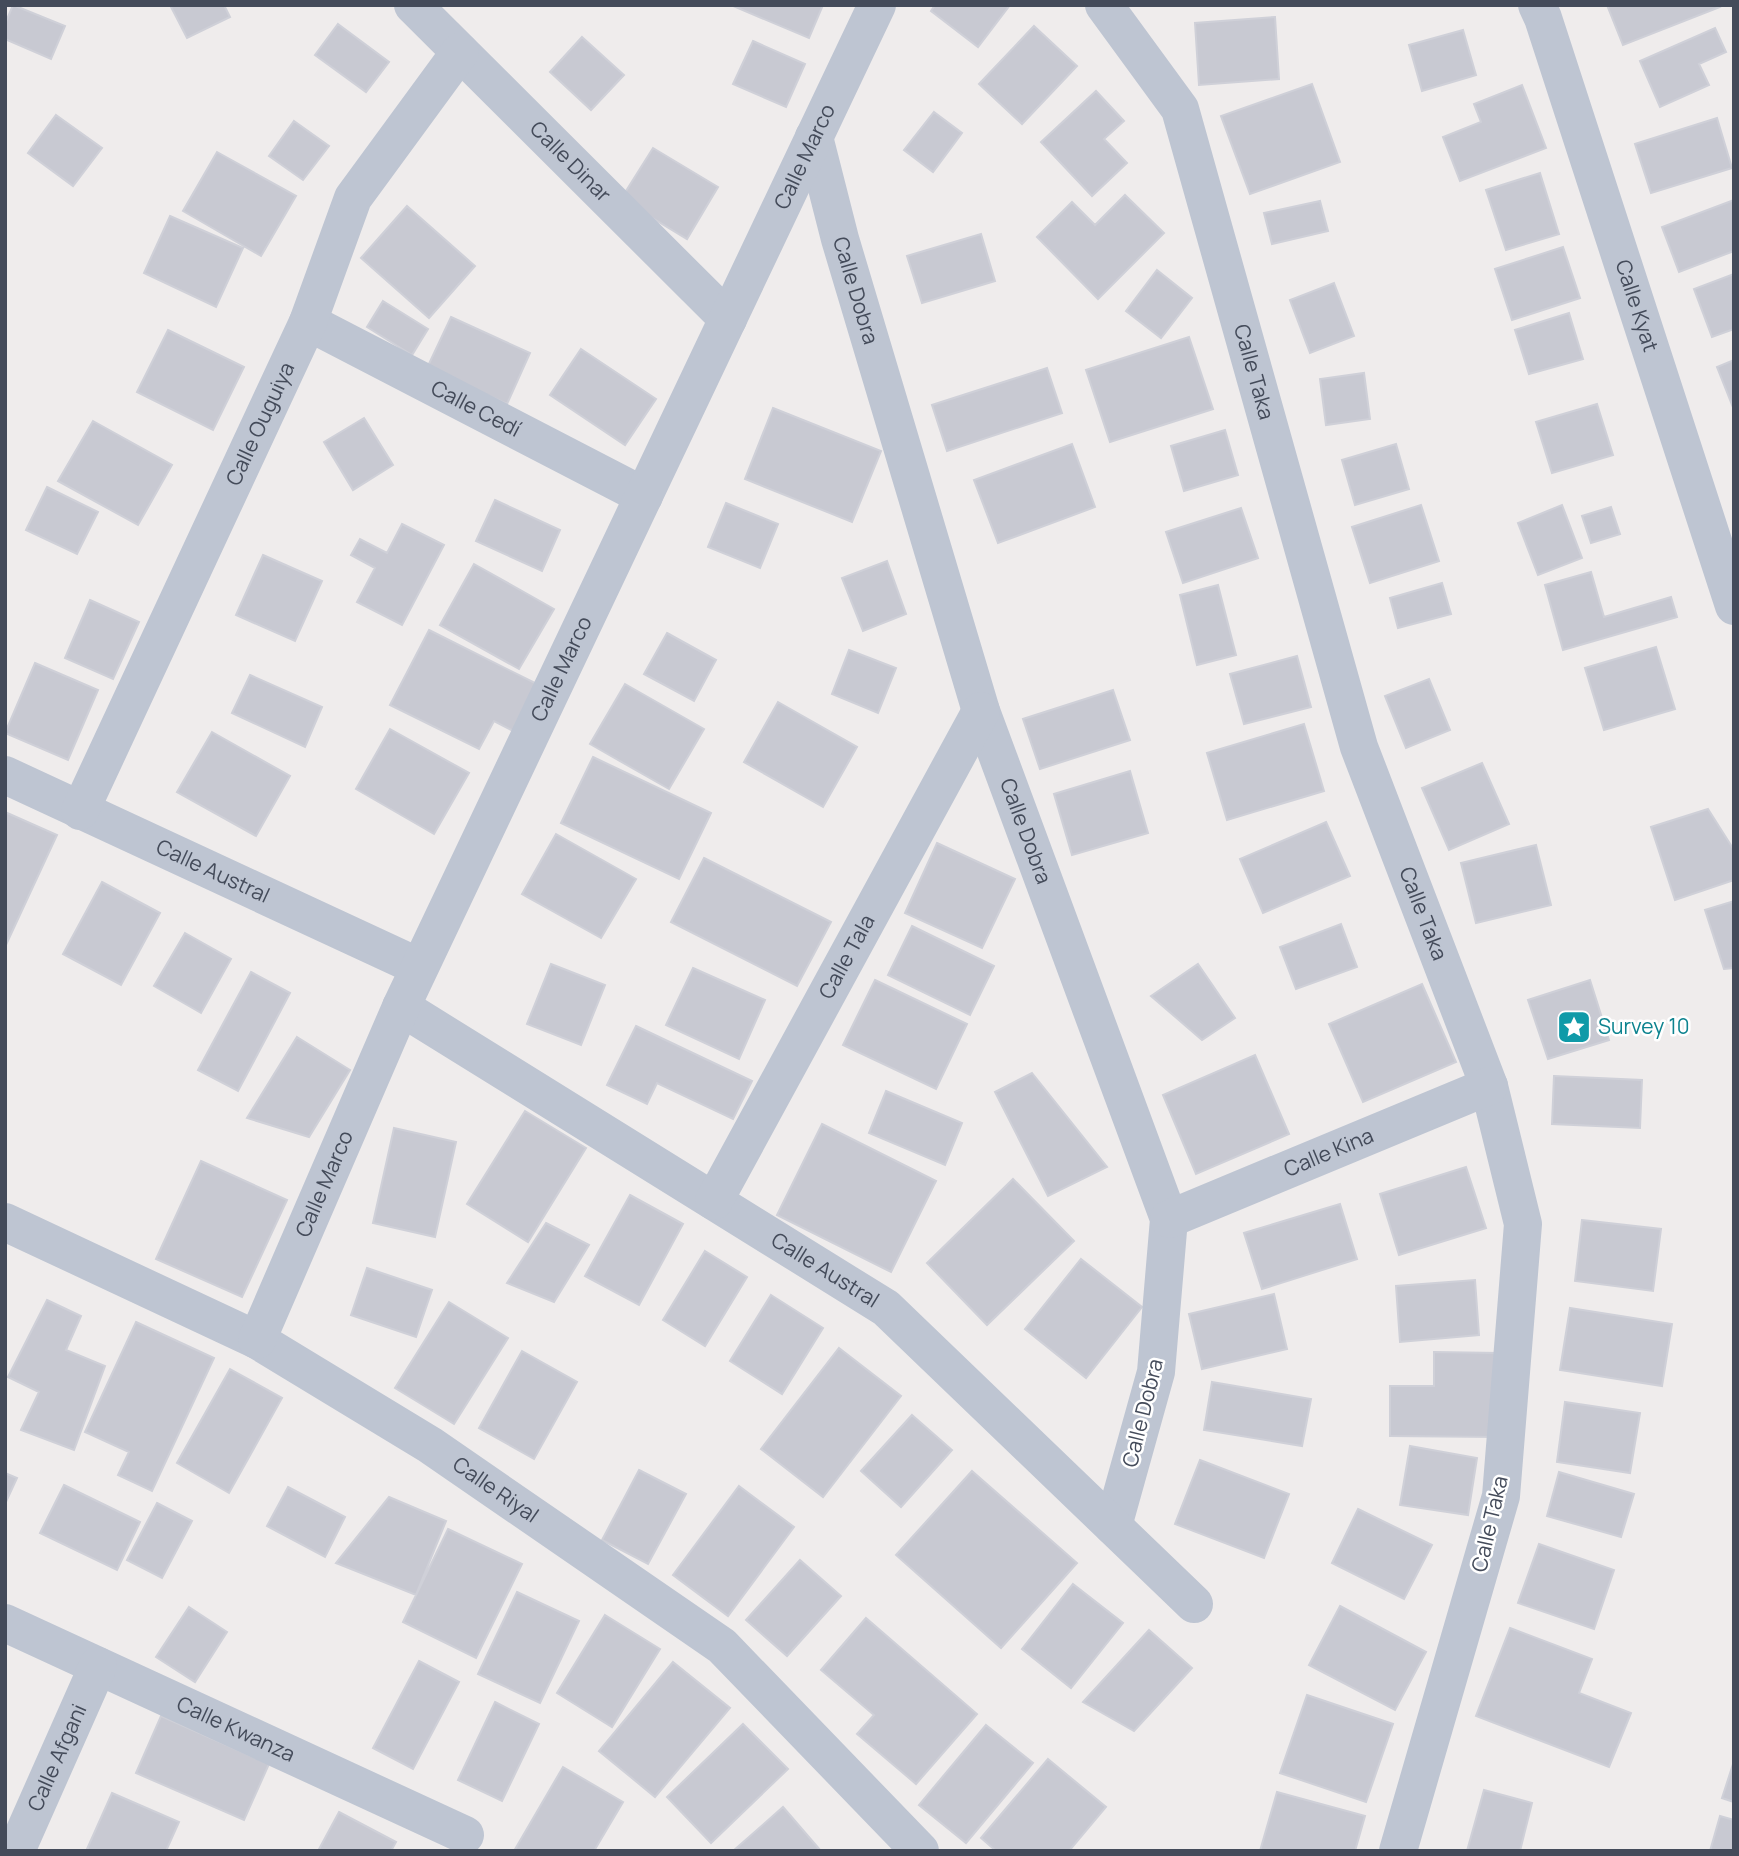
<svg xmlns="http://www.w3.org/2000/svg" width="1739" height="1856" font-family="Manrope,sans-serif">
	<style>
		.building { fill: #c8c9d2; stroke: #cfd0d8; stroke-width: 2 }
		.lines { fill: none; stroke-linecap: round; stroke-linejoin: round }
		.street { stroke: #bec5d2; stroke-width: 38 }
		.labels { text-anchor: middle; stroke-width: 5; stroke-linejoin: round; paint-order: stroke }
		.street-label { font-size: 21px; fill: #444b5a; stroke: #fff }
		.culture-label { font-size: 21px; fill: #0d838f; stroke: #fff; text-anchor: start }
	</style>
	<rect width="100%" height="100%" fill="#efecec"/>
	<path class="building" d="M13 5 65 26 51 59 5 39V24Z
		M170 5H224L230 17 187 38Z
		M734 5H823L809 38 733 6Z
		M935 5H1010L978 47 931 11Z
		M1607 5H1719L1720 7 1623 45Z
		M1275 17 1279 79 1199 85 1195 23Z
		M338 24 389 62 366 92 315 55Z
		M1034 26 1077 66 1022 124 979 84Z
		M1715 28 1726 52 1699 64 1709 85 1660 107 1640 61Z
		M1463 30 1476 75 1422 91 1409 45Z
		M582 37 624 75 591 110 550 72Z
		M753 41 805 64 786 107 733 84Z
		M1312 84 1340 162 1250 194 1221 116Z
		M1522 85 1546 148 1460 181 1443 137 1481 122 1474 104Z
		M1096 91 1124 121 1104 139 1127 163 1092 196 1041 142Z
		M934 112 962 133 933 172 904 150Z
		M56 115 102 148 73 186 28 153Z
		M1717 118 1732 168 1651 193 1635 144Z
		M294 121 329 146 303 180 269 156Z
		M653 148 718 187 687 239 621 199Z
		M217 152 296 196 261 256 183 211Z
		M1540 173 1559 234 1506 250 1486 190Z
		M1125 195 1164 233 1098 299 1037 237 1072 202 1095 225Z
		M1734 200V251L1679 272 1662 227Z
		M1320 201 1328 231 1272 244 1264 213Z
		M407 206 475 266 429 318 361 258Z
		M170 216 243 248 216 307 144 273Z
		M981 234 995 281 922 303 907 256Z
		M1563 247 1580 298 1512 320 1495 269Z
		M1157 270 1192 298 1161 338 1126 311Z
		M1734 274V329L1712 337 1694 289Z
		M1334 283 1354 336 1310 353 1290 300Z
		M383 301 428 329 412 355 367 327Z
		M1569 313 1583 359 1529 374 1515 330Z
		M451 317 530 353 507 404 427 368Z
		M168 330 244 367 213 430 137 392Z
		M1189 337 1213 409 1110 442 1086 370Z
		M581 349 656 399 625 445 550 395Z
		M1734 360V410L1717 367Z
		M1047 368 1062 413 947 451 932 405Z
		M1364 373 1370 419 1326 425 1320 379Z
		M1597 404 1613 455 1552 473 1536 422Z
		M773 408 881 451 852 522 745 479Z
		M364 418 393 465 353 490 324 442Z
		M93 421 172 465 138 525 58 481Z
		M1225 430 1238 475 1184 491 1171 446Z
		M1072 444 1095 507 998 543 974 480Z
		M1396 444 1409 489 1355 505 1342 460Z
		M47 487 98 512 77 554 26 530Z
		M495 500 560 530 542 571 476 541Z
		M726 503 778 524 760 568 708 547Z
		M1421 505 1439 561 1370 583 1352 527Z
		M1562 505 1582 558 1538 575 1518 523Z
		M1611 507 1620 534 1591 543 1582 516Z
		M1241 508 1258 558 1183 583 1166 532Z
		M402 524 444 545 402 625 357 602 375 568 351 555 360 539 387 553Z
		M263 555 322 581 295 641 236 615Z
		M887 561 906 614 863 631 842 578Z
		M474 564 554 609 519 669 440 625Z
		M1591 572 1604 617 1671 597 1677 617 1563 650 1545 585Z
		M1442 583 1451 614 1398 628 1390 598Z
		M1218 585 1236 655 1197 665 1180 595Z
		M90 600 139 622 113 679 65 658Z
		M429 630 537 684 513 731 494 721 479 749 390 705Z
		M667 633 716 660 694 701 644 674Z
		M1656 647 1675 709 1604 730 1585 668Z
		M849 650 896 668 878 713 832 694Z
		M1297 656 1311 707 1244 724 1230 674Z
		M35 663 98 690 68 760 5 733Z
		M250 675 322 707 305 747 232 713Z
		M1429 679 1450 730 1406 748 1385 696Z
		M625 684 704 729 669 789 590 744Z
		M1113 690 1130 740 1040 769 1023 719Z
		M778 702 857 747 823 807 744 762Z
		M1304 724 1324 791 1227 820 1207 753Z
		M390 729 469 773 434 834 356 789Z
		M212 732 290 776 256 836 177 792Z
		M593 757 711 813 679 879 561 823Z
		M1482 763 1509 824 1449 850 1422 788Z
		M1130 771 1148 833 1072 855 1054 794Z
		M1708 809 1734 850V880L1675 900 1651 827Z
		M5 812 57 835 5 947Z
		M1326 822 1350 876 1263 913 1240 859Z
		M556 834 636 879 601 938 522 894Z
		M937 843 1015 879 982 948 905 913Z
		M1536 845 1551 905 1476 923 1461 863Z
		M704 858 831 922 797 986 671 922Z
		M102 882 160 913 121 985 63 954Z
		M1734 901V968L1724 969 1705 910Z
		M1341 924 1357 967 1296 989 1280 947Z
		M912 926 994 966 970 1015 888 975Z
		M185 933 231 959 201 1013 154 986Z
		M551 964 605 985 581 1045 527 1024Z
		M1198 964 1235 1018 1202 1040 1151 996Z
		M693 968 765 1000 739 1059 666 1025Z
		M251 972 290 993 238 1091 198 1070Z
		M875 980 967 1024 936 1089 843 1045Z
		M1590 980 1609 1040 1548 1059 1528 1000Z
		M1422 984 1456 1062 1363 1102 1329 1024Z
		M636 1026 752 1081 733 1119 657 1083 647 1104 607 1085Z
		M297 1037 350 1070 309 1137 247 1118Z
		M1255 1055 1289 1134 1196 1174 1163 1095Z
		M1032 1073 1107 1167 1048 1196 995 1092Z
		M1554 1076 1642 1080 1640 1128 1552 1124Z
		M886 1091 962 1123 945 1165 869 1133Z
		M525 1111 586 1148 528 1242 467 1204Z
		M822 1124 936 1181 891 1272 777 1215Z
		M394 1128 456 1142 435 1237 373 1223Z
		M201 1161 287 1200 242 1297 156 1259Z
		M1466 1167 1486 1228 1399 1255 1380 1194Z
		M1013 1179 1074 1241 987 1325 927 1263Z
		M630 1195 683 1224 639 1305 585 1276Z
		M1340 1204 1357 1259 1262 1289 1244 1233Z
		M1582 1220 1661 1229 1653 1291 1575 1281Z
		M546 1223 589 1245 554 1302 507 1283Z
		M705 1251 747 1277 705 1346 663 1320Z
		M1081 1259 1142 1307 1086 1378 1025 1329Z
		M367 1268 432 1290 416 1337 351 1315Z
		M1475 1280 1479 1335 1400 1342 1396 1286Z
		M1274 1294 1287 1349 1202 1369 1189 1314Z
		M771 1295 823 1328 782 1394 730 1361Z
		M47 1300 81 1316 66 1350 105 1366 74 1450 21 1430 39 1392 8 1377Z
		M449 1302 508 1338 454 1424 395 1388Z
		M1570 1308 1672 1324 1662 1386 1560 1370Z
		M136 1322 214 1358 152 1491 118 1475 129 1452 85 1432Z
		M839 1348 901 1396 823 1497 761 1449Z
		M522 1351 577 1382 534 1459 479 1428Z
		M1434 1352 1499 1353 1498 1437 1390 1436V1386H1434Z
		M230 1369 282 1398 229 1493 177 1463Z
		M1212 1382 1311 1399 1302 1446 1204 1430Z
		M1565 1402 1640 1413 1630 1473 1557 1462Z
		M912 1415 952 1450 901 1507 861 1471Z
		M1410 1446 1477 1458 1468 1515 1400 1505Z
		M1200 1460 1289 1494 1264 1558 1175 1524Z
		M639 1470 686 1494 648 1564 602 1540Z
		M972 1471 1077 1563 1001 1648 896 1555Z
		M1559 1472 1634 1494 1621 1537 1547 1516Z
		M5 1473 17 1478 5 1504Z
		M64 1485 140 1522 117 1570 40 1533Z
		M739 1486 794 1527 728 1616 673 1575Z
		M288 1487 345 1517 325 1557 267 1526Z
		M389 1497 446 1521 416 1595 336 1563Z
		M157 1503 192 1521 162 1578 127 1560Z
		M1358 1509 1432 1545 1404 1599 1332 1563Z
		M448 1529 522 1564 476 1658 403 1622Z
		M1539 1544 1614 1570 1594 1629 1518 1603Z
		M800 1560 841 1596 787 1656 746 1620Z
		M1073 1584 1123 1623 1071 1688 1022 1649Z
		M517 1592 579 1621 540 1703 478 1674Z
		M1340 1606 1426 1652 1395 1710 1309 1665Z
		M189 1607 227 1632 195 1682 156 1657Z
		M605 1615 660 1649 612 1727 557 1693Z
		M866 1618 977 1714 916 1784 857 1734 874 1715 821 1670Z
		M1510 1628 1592 1659 1579 1693 1631 1713 1609 1767 1476 1716Z
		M1149 1630 1192 1668 1134 1731 1083 1702Z
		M419 1661 459 1682 413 1769 373 1748Z
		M673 1662 730 1708 655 1797 599 1751Z
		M1307 1695 1393 1724 1366 1802 1280 1773Z
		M495 1702 539 1724 502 1801 458 1780Z
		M161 1716 269 1764 244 1820 136 1773Z
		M743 1724 788 1769 711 1843 667 1797Z
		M986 1725 1033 1763 966 1843 919 1805Z
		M1048 1759 1106 1807 1069 1851H996L981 1838Z
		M1734 1761V1802L1722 1798Z
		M563 1767 623 1802 594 1851H514Z
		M1484 1790 1532 1803 1520 1851H1467Z
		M1277 1792 1365 1816 1355 1851H1260Z
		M112 1793 179 1822 166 1851H91L87 1849Z
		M783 1807 821 1851H733Z
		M339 1812 396 1842 391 1851H318Z
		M1720 1816 1734 1820V1851H1710Z"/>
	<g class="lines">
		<g class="street">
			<path id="s1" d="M413 5 728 319"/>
			<path id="s2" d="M1104 5 1180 109 1359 747 1489 1086 1523 1224 1501 1496 1398 1851"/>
			<path id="s3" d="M1537 5 1543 18 1734 606"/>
			<path id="s4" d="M814 137 840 239 981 711 1169 1219 1156 1372 1113 1526"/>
			<path id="s5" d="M308 322 644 496"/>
			<path id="s6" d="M5 775 419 967"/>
			<path id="s7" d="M80 811 308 322 353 198 460 52"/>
			<path id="s8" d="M401 1007 886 1308 1194 1604"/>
			<path id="s9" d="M714 1201 981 711"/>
			<path id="s10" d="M1169 1219 1489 1086"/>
			<path id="s11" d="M5 1222 257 1340 430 1445 722 1646 920 1851"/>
			<path id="s12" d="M257 1340 401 1007 877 5"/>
			<path id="s13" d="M5 1623 465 1835"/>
			<path id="s14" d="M16 1851 98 1666"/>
		</g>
	</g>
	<defs>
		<g id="sight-square" transform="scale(1.75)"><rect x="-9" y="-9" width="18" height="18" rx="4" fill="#0f9aa8" stroke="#fff"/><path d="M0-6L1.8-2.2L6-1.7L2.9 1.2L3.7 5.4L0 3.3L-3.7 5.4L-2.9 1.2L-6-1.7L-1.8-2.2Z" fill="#fff"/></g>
	</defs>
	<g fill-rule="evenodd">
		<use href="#sight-square" x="1574" y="1027"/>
	</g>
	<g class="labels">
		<g class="street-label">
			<text dy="7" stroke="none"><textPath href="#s12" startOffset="1304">Calle Marco</textPath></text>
			<text dy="7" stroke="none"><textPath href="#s1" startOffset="222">Calle Dinar</textPath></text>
			<text dy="7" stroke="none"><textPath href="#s4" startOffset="159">Calle Dobra</textPath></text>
			<text dy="7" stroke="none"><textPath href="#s3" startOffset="317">Calle Kyat</textPath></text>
			<text dy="7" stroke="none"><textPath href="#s2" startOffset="402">Calle Taka</textPath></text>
			<text dy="7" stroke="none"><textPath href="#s5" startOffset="189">Calle Cedí</textPath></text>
			<text dy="7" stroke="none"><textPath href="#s7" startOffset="427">Calle Ouguiya</textPath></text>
			<text dy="7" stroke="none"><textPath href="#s12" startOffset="737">Calle Marco</textPath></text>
			<text dy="7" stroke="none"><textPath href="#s4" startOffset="726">Calle Dobra</textPath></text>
			<text dy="7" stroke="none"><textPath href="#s6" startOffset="229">Calle Austral</textPath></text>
			<text dy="7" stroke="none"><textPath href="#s2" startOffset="970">Calle Taka</textPath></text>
			<text dy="7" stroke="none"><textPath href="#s9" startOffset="278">Calle Tala</textPath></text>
			<text dy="7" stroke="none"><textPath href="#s10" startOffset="173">Calle Kina</textPath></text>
			<text dy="7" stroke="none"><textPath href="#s12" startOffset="170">Calle Marco</textPath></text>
			<text dy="7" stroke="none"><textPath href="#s8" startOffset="499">Calle Austral</textPath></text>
			<text transform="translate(1143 1413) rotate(-76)" y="7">Calle Dobra</text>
			<text dy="7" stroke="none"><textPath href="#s11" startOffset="560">Calle Riyal</textPath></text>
			<text transform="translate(1490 1524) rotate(-77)" y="7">Calle Taka</text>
			<text dy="7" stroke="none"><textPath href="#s13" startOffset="254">Calle Kwanza</textPath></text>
			<text dy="7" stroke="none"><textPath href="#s14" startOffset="102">Calle Afgani</textPath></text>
		</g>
		<g class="culture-label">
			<text x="1598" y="1034">Survey 10</text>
		</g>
	</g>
	<rect width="1739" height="1856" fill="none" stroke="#444b5a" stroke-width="14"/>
</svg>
